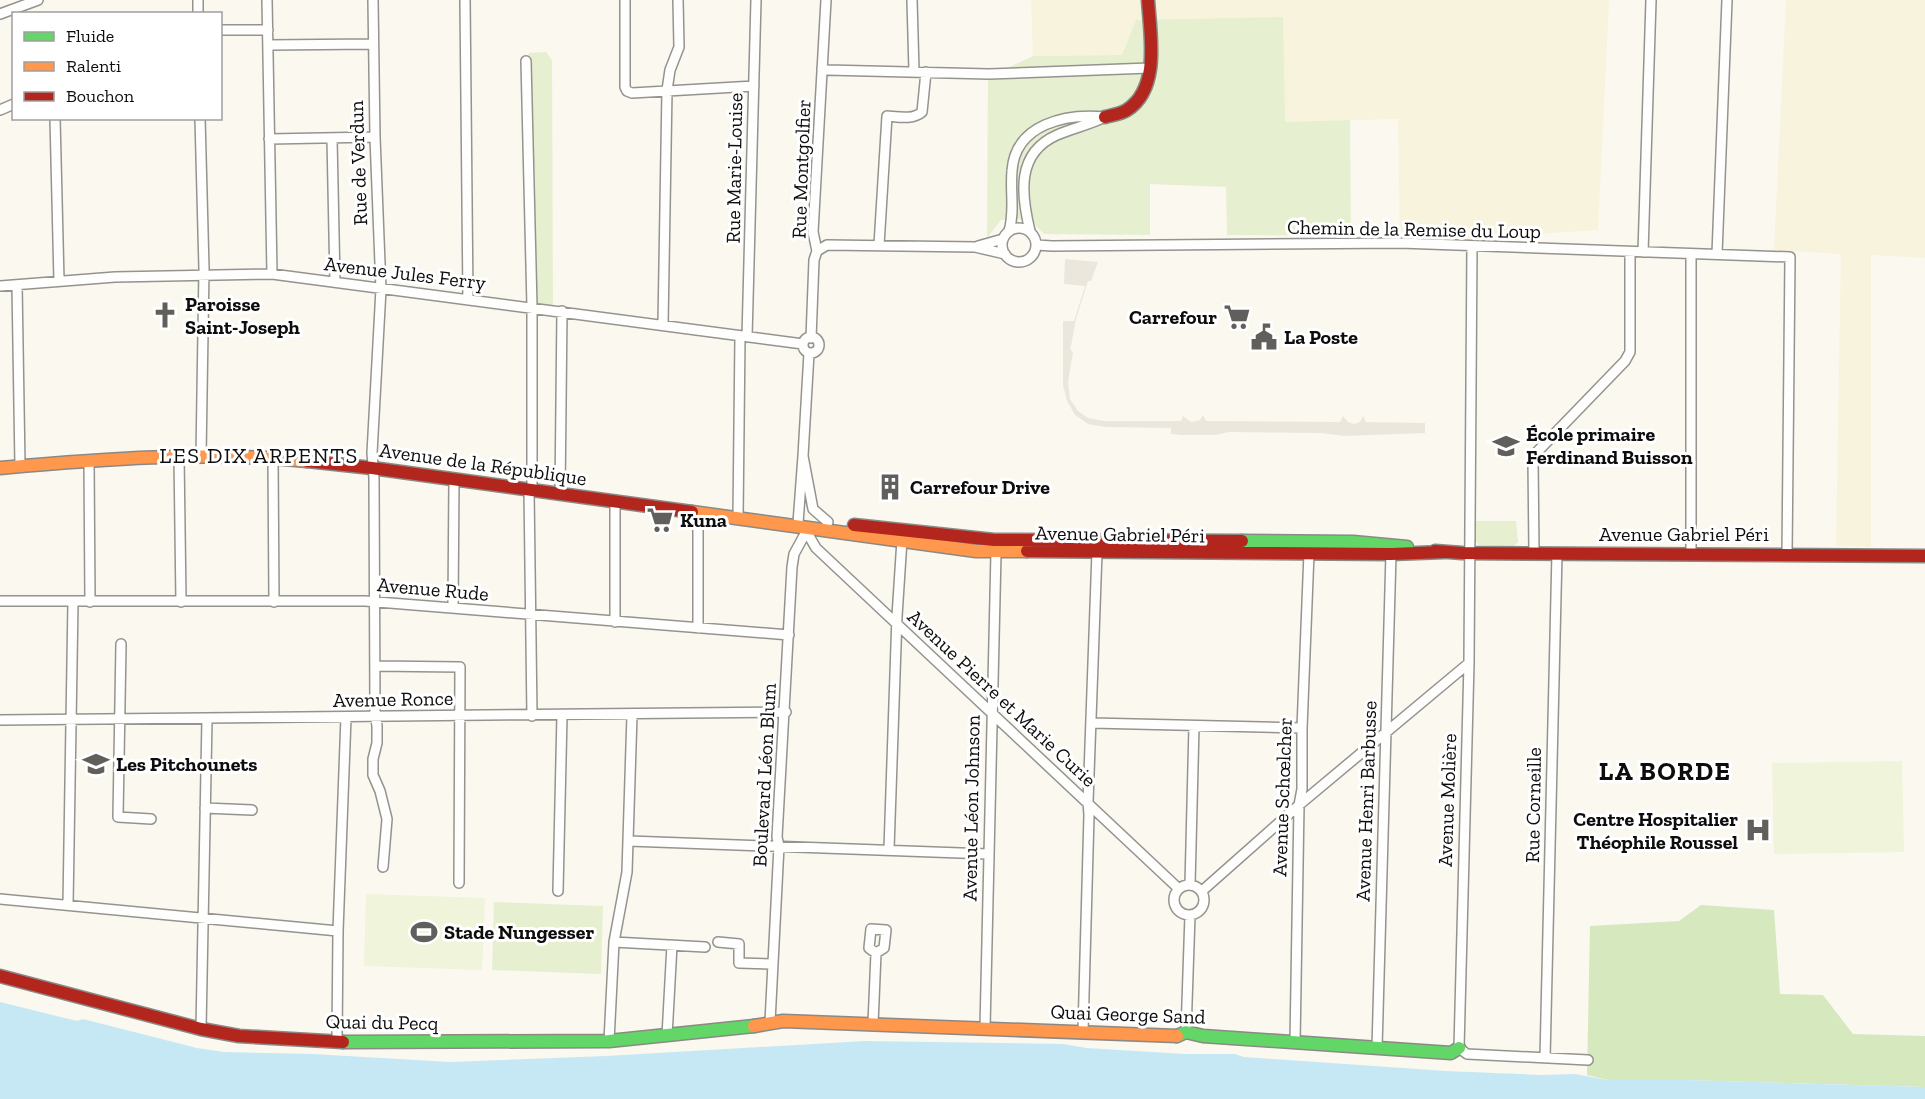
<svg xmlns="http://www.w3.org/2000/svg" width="1925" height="1099" font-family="'Zilla Slab',serif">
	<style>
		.farmland { fill: #f8f3dc }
		.green { fill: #e6f0d0 }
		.forest { fill: #d6e8be }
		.pitch { fill: #eff4da }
		.plaza { fill: #ebe7dc }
		.water { fill: #c6e8f5 }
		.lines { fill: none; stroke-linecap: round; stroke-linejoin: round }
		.street-casing { stroke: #94938f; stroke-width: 12 }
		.fast-casing { stroke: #8b8986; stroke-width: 15 }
		.slow-casing { stroke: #8b8986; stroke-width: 15 }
		.jam-casing { stroke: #8b8986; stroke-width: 15 }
		.street { stroke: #fefefd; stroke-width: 9 }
		.fast { stroke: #63d668; stroke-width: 12 }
		.slow { stroke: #ff974d; stroke-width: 12 }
		.jam { stroke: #b3261e; stroke-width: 12 }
		.labels { text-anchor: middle; stroke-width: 6; stroke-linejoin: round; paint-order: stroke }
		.street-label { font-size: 20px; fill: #0d0d0d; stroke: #fff }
		.poi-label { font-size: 20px; font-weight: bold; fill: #0d0d0d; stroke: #fff; text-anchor: start }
		.quarter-label { font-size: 22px; letter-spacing: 1.5px; fill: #0d0d0d; stroke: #fff }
		.district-label { font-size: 26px; font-weight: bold; letter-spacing: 1.5px; fill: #0d0d0d; stroke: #fff }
	</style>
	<rect width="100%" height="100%" fill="#fbf8f0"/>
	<path class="farmland" d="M1031 0H1609L1598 230 1400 243 1398 119 1285 122 1122 55 1033 56Z
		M1786 0H1925V258L1871 255V547L1836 546 1841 254 1774 250Z"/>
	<path class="green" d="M1283 17 1285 122 1350 120 1351 236 1227 235 1226 187 1150 184V235L1044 234 1034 224 1032 219 1001 220 987 238 988 77 1033 56 1122 55 1136 20Z
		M546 52 552 60 553 310 532 307 526 61 529 53Z
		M1476 521H1516L1518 542 1514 546 1479 545 1475 541Z
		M494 902 603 906 601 974 492 970Z"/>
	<path class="forest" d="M1701 905 1774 910 1780 994 1823 995 1853 1034 1925 1036V1087L1686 1080H1608L1587 1075 1590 926 1679 921Z"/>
	<path class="pitch" d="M1902 761 1904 852 1774 854 1772 763Z
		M366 894 485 898 482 970 364 966Z"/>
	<path class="plaza" d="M1065 259 1098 262 1091 281H1088L1076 319 1071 346 1070 349 1073 352 1068 382 1070 399 1078 411 1088 418 1104 421H1181L1183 416 1191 422 1200 420 1203 415 1206 421 1340 422 1343 416 1348 422 1354 424 1360 422 1363 416 1366 422 1425 423V433L1344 436 1321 433 1229 432 1215 435H1182L1171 434V428L1105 427 1088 424 1075 415 1067 401 1063 385V321H1074L1085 286 1064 284Z"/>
	<path class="water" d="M0 1002 77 1021 83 1019 197 1048 224 1052 313 1054 450 1062 606 1056 865 1041 1063 1044 1087 1048 1185 1054H1235L1244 1057 1446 1071 1541 1075 1575 1074 1608 1080H1686L1925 1087V1099H0Z"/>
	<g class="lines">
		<g class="street-casing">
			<path id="street" d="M198 0V14
				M267 0 272 274
				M373 0 375 137 381 289 372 453 374 478 375 712 377 726V743L373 759V775L380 791 387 819 383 867
				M465 0 468 300
				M625 0V87L627 91 632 93 754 86
				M912 0 914 71
				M0 14 38 0
				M220 30H268
				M269 45 372 44
				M526 61 532 307V490
				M822 68 827 70 989 74 1150 68
				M0 110 14 104
				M55 118 59 281
				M200 118 204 269 201 456
				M269 139 375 137
				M332 139 335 282
				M1002 245a17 17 0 1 1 34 0a17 17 0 1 1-34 0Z
				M1009 231C1015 211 1010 192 1012 171 1015 124 1066 113 1105 117
				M1030 231C1021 194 1016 153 1057 135 1073 128 1089 125 1105 117
				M879 245 887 116C899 117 913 120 922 112L926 72
				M1037 245 1052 246 1400 243 1790 257 1787 555
				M978 246 1003 239
				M1472 246 1469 663 1459 1048 1467 1054 1588 1060
				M817 251 827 245 975 247 1005 254
				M1643 252 1651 0
				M1691 254V554
				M1717 254 1727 0
				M17 285 20 466
				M0 286 115 277 272 274 803 344
				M663 325 667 90 670 70 679 47 678 0
				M747 337 756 0
				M803 345a8 8 0 1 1 16 0a8 8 0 1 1-16 0Z
				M811 338 814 260 817 251 813 232 826 0
				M179 456 181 602
				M803 456 809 353
				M273 458 274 602
				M89 460 90 602
				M529 490 532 716
				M560 494 562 311
				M698 513V628
				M738 518 740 336
				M828 522 813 509 803 456 798 523 805 529 816 548 1179 889
				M1534 552 1533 460 1536 453 1625 361 1630 352V252
				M0 601H365L789 635
				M453 608 454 479
				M615 622V502
				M121 644 118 817 151 819
				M375 666 460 667 459 883
				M0 720 786 712
				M1092 723 1302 728
				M205 808 252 810
				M629 841 988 854
				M889 849 897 616 902 540
				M1190 885 1194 726
				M1174 900a15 15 0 1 1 30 0a15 15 0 1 1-30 0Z
				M558 891 562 715
				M1202 891 1299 805 1469 663
				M0 899 338 931
				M68 905 73 602
				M871 929 886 930 884 948 876 953 869 948Z
				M614 942 705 947
				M718 942 739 944V963L772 964
				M770 1022 779 846 777 837 792 567 794 554 806 532
				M873 1024 876 953
				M985 1028 996 553
				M201 1029 207 719
				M1083 1031 1089 815 1088 802 1097 552
				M1186 1032 1190 915
				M667 1036 672 945
				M609 1041 614 942 627 872 632 715
				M337 1042 338 931 346 717
				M1295 1043 1299 805 1302 789V728L1309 553
				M1377 1048 1391 554
				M1545 1058 1557 553"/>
		</g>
		<g class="fast-casing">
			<path id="fast" d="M1242 541 1353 542 1407 547
				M1177 1036 1186 1032 1203 1036 1451 1053 1459 1048
				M343 1042 609 1041 754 1026"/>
		</g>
		<g class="slow-casing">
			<path id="slow" d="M0 468C102 459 205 451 307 461
				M692 512 976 551H1027
				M754 1026 783 1021 1177 1036"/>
		</g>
		<g class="jam-casing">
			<path id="jam" d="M1105 117C1112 115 1121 114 1127 110 1161 88 1150 34 1148 0
				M307 461 372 468 692 512
				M854 525 994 540 1242 541
				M1027 551 1391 554 1444 552
				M1435 551 1462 553 1925 556
				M0 976 201 1029 239 1036 343 1042"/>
		</g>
		<use href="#street" class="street"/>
		<use href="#fast" class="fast"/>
		<use href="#slow" class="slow"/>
		<use href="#jam" class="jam"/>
	</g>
	<defs>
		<g id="church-bare" transform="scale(2.07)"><path d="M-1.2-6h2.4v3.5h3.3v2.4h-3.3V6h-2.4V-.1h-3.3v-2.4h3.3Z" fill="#605f5c" stroke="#fff" stroke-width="2.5" paint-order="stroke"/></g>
		<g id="supermarket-bare" transform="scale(2.07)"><path d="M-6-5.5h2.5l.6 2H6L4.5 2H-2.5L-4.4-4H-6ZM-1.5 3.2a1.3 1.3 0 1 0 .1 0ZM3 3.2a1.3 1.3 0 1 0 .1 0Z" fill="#605f5c" stroke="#fff" stroke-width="2.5" paint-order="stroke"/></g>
		<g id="civic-bare" transform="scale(2.07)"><path d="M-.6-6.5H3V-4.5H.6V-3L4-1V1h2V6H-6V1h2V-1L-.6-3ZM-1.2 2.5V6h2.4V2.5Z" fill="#605f5c" stroke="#fff" stroke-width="2.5" paint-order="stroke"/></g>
		<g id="school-bare" transform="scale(2.07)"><path d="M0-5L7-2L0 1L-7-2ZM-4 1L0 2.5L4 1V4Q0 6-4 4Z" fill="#605f5c" stroke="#fff" stroke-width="2.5" paint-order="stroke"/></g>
		<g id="building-bare" transform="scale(2.07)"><path d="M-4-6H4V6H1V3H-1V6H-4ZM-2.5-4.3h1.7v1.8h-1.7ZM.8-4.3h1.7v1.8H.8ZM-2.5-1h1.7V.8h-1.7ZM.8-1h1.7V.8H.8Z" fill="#605f5c" stroke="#fff" stroke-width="2.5" paint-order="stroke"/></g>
		<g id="hospital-bare" transform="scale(2.07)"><path d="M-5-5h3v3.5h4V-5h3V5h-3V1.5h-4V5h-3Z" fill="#605f5c" stroke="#fff" stroke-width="2.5" paint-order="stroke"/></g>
		<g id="stadium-bare" transform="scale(2.07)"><path d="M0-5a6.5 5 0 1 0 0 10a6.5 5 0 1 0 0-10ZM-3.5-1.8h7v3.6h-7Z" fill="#605f5c" stroke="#fff" stroke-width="2.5" paint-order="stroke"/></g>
	</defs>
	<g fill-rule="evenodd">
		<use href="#church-bare" x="165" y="315"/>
		<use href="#supermarket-bare" x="1237" y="317"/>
		<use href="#civic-bare" x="1264" y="337"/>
		<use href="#school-bare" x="1506" y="446"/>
		<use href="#building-bare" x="890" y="487"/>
		<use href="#supermarket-bare" x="660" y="520"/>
		<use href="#school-bare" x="96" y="764"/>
		<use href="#hospital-bare" x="1758" y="830"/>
		<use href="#stadium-bare" x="424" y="932"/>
	</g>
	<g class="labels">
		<g class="street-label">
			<text transform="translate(358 163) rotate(-92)" y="7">Rue de Verdun</text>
			<text transform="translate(734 168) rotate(-89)" y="7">Rue Marie-Louise</text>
			<text transform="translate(801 169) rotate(-88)" y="7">Rue Montgolfier</text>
			<text transform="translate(1414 229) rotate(1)" y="7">Chemin de la Remise du Loup</text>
			<text transform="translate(405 273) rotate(7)" y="7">Avenue Jules Ferry</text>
			<text transform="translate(483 464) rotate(8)" y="7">Avenue de la République</text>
			<text transform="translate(1120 534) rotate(1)" y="7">Avenue Gabriel Péri</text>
			<text x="1684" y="541">Avenue Gabriel Péri</text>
			<text transform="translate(433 589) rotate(5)" y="7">Avenue Rude</text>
			<text transform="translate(1002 698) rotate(43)" y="7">Avenue Pierre et Marie Curie</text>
			<text transform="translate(393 699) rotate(-1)" y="7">Avenue Ronce</text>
			<text transform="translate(764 775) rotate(-87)" y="7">Boulevard Léon Blum</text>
			<text transform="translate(1282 797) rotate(-88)" y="7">Avenue Schœlcher</text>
			<text transform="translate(1447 800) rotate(-88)" y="7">Avenue Molière</text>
			<text transform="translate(1366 801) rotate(-88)" y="7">Avenue Henri Barbusse</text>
			<text transform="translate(1533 805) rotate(-89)" y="7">Rue Corneille</text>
			<text transform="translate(971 808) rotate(-89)" y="7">Avenue Léon Johnson</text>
			<text transform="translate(1128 1014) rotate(2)" y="7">Quai George Sand</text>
			<text transform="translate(382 1022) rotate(1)" y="7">Quai du Pecq</text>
		</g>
		<g class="poi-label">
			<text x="185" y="311">Paroisse<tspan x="185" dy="23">Saint-Joseph</tspan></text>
			<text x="1217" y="324" text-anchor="end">Carrefour</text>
			<text x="1284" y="344">La Poste</text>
			<text x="1526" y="441">École primaire<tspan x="1526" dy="23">Ferdinand Buisson</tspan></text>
			<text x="910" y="494">Carrefour Drive</text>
			<text x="680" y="527">Kuna</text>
			<text x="116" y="771">Les Pitchounets</text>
			<text x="1738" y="826" text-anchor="end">Centre Hospitalier<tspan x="1738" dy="23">Théophile Roussel</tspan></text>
			<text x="444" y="939">Stade Nungesser</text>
		</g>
		<g class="quarter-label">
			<text x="259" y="463">LES DIX ARPENTS</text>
		</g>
		<g class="district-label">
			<text x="1665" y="780">LA BORDE</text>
		</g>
	</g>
	<rect x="12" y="12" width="210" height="108" fill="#ffffff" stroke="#9e9e9e" stroke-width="1.5"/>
	<rect x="24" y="32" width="30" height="9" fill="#63d668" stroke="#9e9e9e" stroke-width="1.5"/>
	<text x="66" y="42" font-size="18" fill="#0d0d0d">Fluide</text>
	<rect x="24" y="62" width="30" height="9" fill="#ff974d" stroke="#9e9e9e" stroke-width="1.5"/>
	<text x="66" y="72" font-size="18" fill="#0d0d0d">Ralenti</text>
	<rect x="24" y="92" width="30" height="9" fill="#b3261e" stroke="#9e9e9e" stroke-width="1.5"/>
	<text x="66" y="102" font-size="18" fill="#0d0d0d">Bouchon</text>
</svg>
